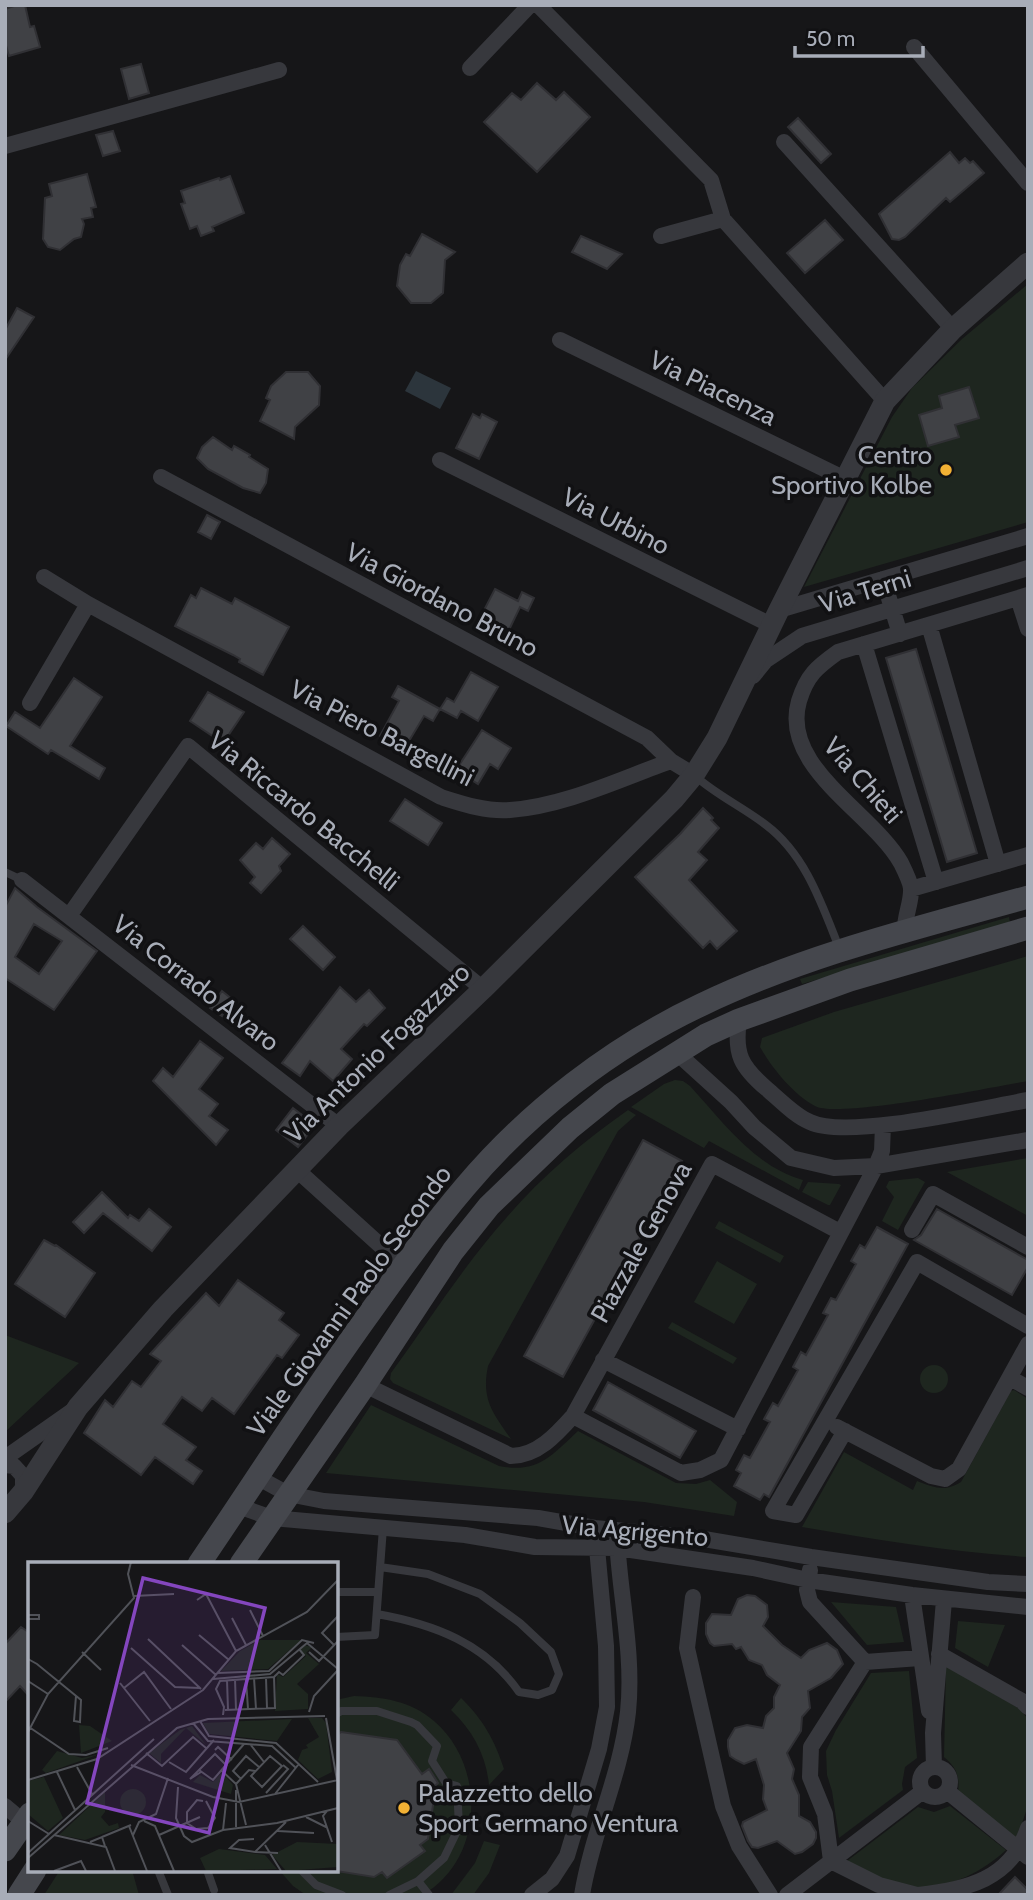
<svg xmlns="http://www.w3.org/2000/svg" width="1033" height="1900" font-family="Cabin,sans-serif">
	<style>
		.green { fill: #1e261f }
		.water { fill: #2c353c }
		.building { fill: #404145; stroke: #303034; stroke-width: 2; fill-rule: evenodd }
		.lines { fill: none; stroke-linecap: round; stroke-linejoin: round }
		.service { stroke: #37383d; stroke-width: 8 }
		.minor { stroke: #37383d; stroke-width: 16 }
		.tertiary { stroke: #37383d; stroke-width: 21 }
		.secondary { stroke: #45474d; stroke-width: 23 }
		.poi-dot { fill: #f2b134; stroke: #111113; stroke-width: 2.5 }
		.labels { text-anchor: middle; stroke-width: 7; stroke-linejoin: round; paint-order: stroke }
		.street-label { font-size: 26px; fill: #a8adb8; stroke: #111113 }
		.poi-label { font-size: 26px; fill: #a8adb8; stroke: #111113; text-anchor: end }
		.inset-road { fill: none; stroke: #505258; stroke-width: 2 }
		.view { fill: #8446be; fill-opacity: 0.15; stroke: #8446be; stroke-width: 3.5 }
		.inset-edge { fill: none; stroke: #a8adb8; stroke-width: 3.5 }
	</style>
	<rect width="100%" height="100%" fill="#161618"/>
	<path class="green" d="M1028 284V522L804 587 892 417 912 388 962 339Z
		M1009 917 1010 923 802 984 800 979Z
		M1028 956V1081C993 1087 838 1119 815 1106 793 1094 772 1068 760 1047L762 1038 834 1012Z
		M675 1080 683 1081 690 1086C723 1122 754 1166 803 1180L799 1190 709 1141 704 1148 631 1107 664 1084Z
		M628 1110 636 1115 618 1131 488 1366C481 1400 493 1413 511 1439L393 1383 390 1379 391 1373C429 1321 464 1265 507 1217 542 1176 584 1141 628 1110Z
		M1028 1158V1216L947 1172Z
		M918 1178 925 1182 898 1230 882 1221 894 1197 886 1187 889 1181Z
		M808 1182 839 1184 841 1185 830 1205H828L802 1192Z
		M719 1221 784 1256 780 1263 715 1228Z
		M717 1261 757 1284 734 1324 694 1302Z
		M672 1322 737 1358 733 1364 668 1328Z
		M5 1335 79 1363 5 1432Z
		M920 1379a14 14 0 1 1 28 0a14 14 0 1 1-28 0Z
		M1014 1390 1028 1399V1557C952 1552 877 1540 802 1527L844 1452 913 1490 917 1481C935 1488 945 1492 961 1482L1011 1391Z
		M371 1405 499 1466C538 1474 552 1455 578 1431L676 1483 696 1484 710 1480 737 1502 734 1516 644 1502 326 1473Z
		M831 1602 896 1607 904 1642 867 1645Z
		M958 1621 1005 1625 988 1667 955 1648Z
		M946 1666 1020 1709 1028 1719V1805L1017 1839 958 1792C960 1776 956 1767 944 1757Z
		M909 1671 917 1758 905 1767 902 1784 903 1790 839 1838 832 1791 827 1775 826 1751 836 1730 871 1673Z
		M354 1696C383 1697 411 1701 434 1721 486 1765 485 1860 422 1895H306L293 1886 279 1870H336V1700Z
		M461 1698C483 1719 495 1741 504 1769L489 1785C486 1755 473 1731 451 1710Z
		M950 1806 1006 1850C981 1873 947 1890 912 1887 889 1885 867 1871 847 1861L918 1807 934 1812Z
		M484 1841 500 1845 489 1873 473 1895H451L475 1863Z
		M60 1870H132L139 1895H44Z"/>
	<path class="water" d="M416 371 451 388 440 409 405 391Z"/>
	<path class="building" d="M17 5H25L30 27 34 26 40 47 9 56 5 42V9Z
		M141 64 149 93 129 99 121 69Z
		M537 83 556 100 564 92 590 117 537 172 484 122 512 93 521 100Z
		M798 118 831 154 821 163 788 127Z
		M113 131 120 151 103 156 96 135Z
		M950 152 959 163 965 158 970 163 973 161 984 173 950 202 946 198 905 237 899 240 892 239 879 214Z
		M87 174 96 207 91 208 93 217 82 219 84 224 81 237 74 239 60 250 48 247 43 239 45 198 52 196 49 184Z
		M230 176 244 213 212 227 214 231 201 236 197 226 190 229 181 204 185 203 181 191 219 178 220 180Z
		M825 220 843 240 805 273 787 253Z
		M422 234 455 252 445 260 443 293 431 303H411L397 286 400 265 406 254 410 256Z
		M581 236 622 254 607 269 572 252Z
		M17 308 34 317 5 360V330Z
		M286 372H308L320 386 319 405 295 427 294 439 260 421 270 400 266 398 271 386Z
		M969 387 979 418 955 425 959 437 928 446 919 415 942 408 939 396Z
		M473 414 480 418 482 414 497 422 479 459 456 448Z
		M213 437 232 450 234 446 250 455 249 457 268 469 266 483 260 493 243 488 208 469 197 458 202 447Z
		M207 515 220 522 211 539 198 532Z
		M201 588 232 604 235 598 289 627 263 675 239 662 240 659 233 655 175 626 191 595 196 598Z
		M495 589 518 601 522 592 534 598 528 611 520 607 509 630 481 616Z
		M916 649 977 853 947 862 886 658Z
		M471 672 498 687 478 721 461 711 457 718 440 709 447 698 454 702Z
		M74 678 102 697 70 746 105 768 99 779 51 750 48 754 6 726 15 712 40 728Z
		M398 686 440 709 433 721 424 716 409 741 407 740 402 749 380 736 399 701 392 697Z
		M208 692 244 712 223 743 190 721Z
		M482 730 511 748 498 769 490 764 478 784 456 770Z
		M405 799 442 823 428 845 390 821Z
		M703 808 713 818 711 820 719 828 698 852 707 860 689 880 737 931 717 949 710 941 703 948 635 877 680 834Z
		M272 838 290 854 279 866 281 871 261 893 250 883 255 877 240 860 256 843 263 849Z
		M15 888 37 907 97 951 54 1010 5 978V907ZM34 924 62 941 39 974 15 957Z
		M303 926 335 957 323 970 290 939Z
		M340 987 356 1002 369 990 385 1008 367 1026 364 1024 341 1049 352 1059 333 1081 310 1061 300 1076 282 1063Z
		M222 991 233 1000 222 1016 210 1008Z
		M200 1041 223 1058 199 1089 218 1104 209 1116 228 1130 216 1145 153 1081 163 1068 173 1077Z
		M293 1108 315 1125 298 1147 276 1130Z
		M643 1140 682 1161 563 1377 524 1356Z
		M102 1192 128 1218 130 1215 139 1221 149 1209 171 1227 152 1251 103 1213 84 1233 73 1222Z
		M937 1209 1028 1260V1267L1012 1295 914 1240 921 1235Z
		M877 1227 908 1244 769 1497 764 1494 760 1500 734 1486 741 1473 736 1470 744 1455 750 1458 770 1422 764 1419 773 1403 778 1406 798 1370 793 1367 801 1352 806 1355 828 1315 823 1313 831 1298 836 1300 856 1264 851 1261 860 1245 865 1248Z
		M44 1240 55 1246 56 1245 95 1273 65 1317 15 1284Z
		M238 1280 284 1313 279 1320 299 1335 282 1358 277 1355 234 1414 212 1398 202 1411 182 1397 163 1424 196 1447 186 1460 202 1471 193 1484 155 1457 141 1475 84 1433 105 1400 113 1407 132 1381 141 1387 161 1361 150 1354 206 1293 219 1306Z
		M608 1382 696 1431 680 1458 593 1410Z
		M747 1595 755 1596 767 1605 768 1617 763 1626 782 1645 801 1658 809 1650 827 1643 837 1650 843 1664 831 1678 808 1691 810 1708 802 1717 801 1731 787 1753 794 1769 792 1779 799 1795V1816L810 1822 816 1832V1838L813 1844 802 1852 795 1854 777 1841 758 1848 752 1847 748 1841 742 1826 743 1822 767 1810 763 1799 764 1785 756 1759 744 1764 736 1760 730 1756 728 1747V1740L735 1728 747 1725 763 1728 766 1716 774 1708V1697L780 1685 767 1675 762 1665 749 1660 741 1647 736 1649 732 1644 714 1646 710 1643 706 1634V1623L712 1614 731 1615 738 1599Z
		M21 1627 30 1633V1697L20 1686 5 1702V1644Z
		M341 1732 397 1740 422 1774 429 1769 438 1783 436 1785 428 1839 420 1845 425 1851 387 1878 382 1872 374 1877 336 1871V1736Z
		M1015 1877 1028 1890V1895H998Z"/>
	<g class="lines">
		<path class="service" d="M694 775C716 795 743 807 766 825 806 855 822 905 840 950
			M5 872 22 880
			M336 1592H378
			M377 1614C433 1624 485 1643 519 1692L538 1695 552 1690 559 1674 551 1652 520 1623 480 1594 428 1574 380 1567
			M336 1637 375 1635 383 1528
			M336 1714 341 1711H377L411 1722 417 1725 437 1746 432 1761 446 1783 457 1786 459 1827 444 1858 418 1881 389 1895
			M158 1870 168 1895
			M207 1870 214 1890
			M301 1870 316 1885 342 1895
			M418 1881 429 1895"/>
		<path class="minor" d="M538 5 711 180 723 219 885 401
			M914 47 1028 183
			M470 68 530 5
			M784 142 953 329
			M5 146 279 70
			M661 236 723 219
			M560 340 845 479
			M440 460 771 625
			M161 477 647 738 671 761 694 775
			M44 577 88 604 441 797C463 804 487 812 510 810 565 806 620 779 671 761
			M883 579 900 634
			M1018 598 1028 629
			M779 610 1028 536
			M929 625 998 864
			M864 644 936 882
			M753 676 766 660 802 636 1028 568
			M30 703 88 604
			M22 880 339 1126
			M911 889 1028 855
			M69 916 188 746 483 989
			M905 931C904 917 912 902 911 888 910 881 904 869 901 863 872 812 780 767 799 701 807 675 817 667 838 652L1028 595
			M739 1020C734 1054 741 1067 767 1089 780 1100 795 1116 810 1122 848 1140 982 1108 1028 1100
			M677 1053 731 1102 754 1127 791 1158 834 1168 876 1166 1028 1140
			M297 1170 403 1266
			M912 1230 933 1194 1028 1247
			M603 1360 738 1429
			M1010 1378 1028 1388
			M365 1385 511 1456C537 1456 556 1435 573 1416L712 1164 840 1232
			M573 1416 681 1473 700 1470 721 1460 876 1166 882 1151 883 1125
			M837 1427 931 1476 945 1479 959 1469 1028 1344
			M845 1431 796 1515 773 1511 917 1262 1028 1326
			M5 1458 72 1411
			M5 1465 14 1466 23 1476V1492
			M257 1477 288 1494 324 1501 538 1518 595 1528 698 1538 811 1557 988 1582 1028 1584
			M238 1506 272 1518 465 1535 535 1547 617 1548 753 1568 808 1580 912 1595 1028 1607
			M810 1570 807 1590 810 1602 865 1662
			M912 1595 929 1711
			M693 1597 687 1648 723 1806 739 1846 770 1895
			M939 1654 1022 1701 1028 1707
			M934 1767 933 1733 944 1600
			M920 1782a15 15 0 1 1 30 0a15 15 0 1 1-30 0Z
			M947 1791 1028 1857
			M5 1806 24 1822
			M532 1895 552 1879 567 1856 599 1749 607 1707 606 1646 596 1537
			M582 1895C592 1833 621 1775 628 1712 634 1655 620 1596 617 1540
			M787 1895 923 1791
			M917 1895 879 1885 831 1861 825 1814 810 1777 811 1747 865 1662 920 1658
			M918 1895C967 1890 1011 1879 1028 1828"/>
		<path class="tertiary" d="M5 1513 23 1492 78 1407 163 1309 339 1126 483 989 674 799 694 775 717 738 779 610 885 401 953 329 1028 263"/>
		<path class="secondary" d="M199 1564C256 1480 311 1394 371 1311 401 1269 431 1227 465 1187 528 1112 612 1047 701 1005 805 955 917 928 1028 897
			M241 1564 365 1385 453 1251 489 1206 570 1128 612 1094 706 1035 739 1020 850 980 1028 928
			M5 1850 30 1814
			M19 1895 35 1870"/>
	</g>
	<g class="poi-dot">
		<circle cx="946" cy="470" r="7"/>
		<circle cx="404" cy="1808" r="7"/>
	</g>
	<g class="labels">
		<g class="street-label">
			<text transform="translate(713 388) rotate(26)" y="9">Via Piacenza</text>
			<text transform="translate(616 521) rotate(27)" y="9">Via Urbino</text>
			<text transform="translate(865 591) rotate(-17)" y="9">Via Terni</text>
			<text transform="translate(442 600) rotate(28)" y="9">Via Giordano Bruno</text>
			<text transform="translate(382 733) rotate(27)" y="9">Via Piero Bargellini</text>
			<text transform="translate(863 780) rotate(49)" y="9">Via Chieti</text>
			<text transform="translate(304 811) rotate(39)" y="9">Via Riccardo Bacchelli</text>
			<text transform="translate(196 983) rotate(38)" y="9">Via Corrado Alvaro</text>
			<text transform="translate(377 1053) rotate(-44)" y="9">Via Antonio Fogazzaro</text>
			<text transform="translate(641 1242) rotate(-61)" y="9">Piazzale Genova</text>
			<text transform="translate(349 1301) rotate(-54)" y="9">Viale Giovanni Paolo Secondo</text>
			<text transform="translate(635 1531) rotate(5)" y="9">Via Agrigento</text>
		</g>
		<g class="poi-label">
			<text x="932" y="464">Centro<tspan x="932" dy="30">Sportivo Kolbe</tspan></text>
			<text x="418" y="1802" text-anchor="start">Palazzetto dello<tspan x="418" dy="30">Sport Germano Ventura</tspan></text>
		</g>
	</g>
	<g transform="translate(28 1562)">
		<rect width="310" height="310" fill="#161618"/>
		<path d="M232 78H273L240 107 193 109 212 89ZM276 83 284 85 278 91 291 102 269 122 280 132V147L247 149 249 112 255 115 278 94 272 87ZM280 156H294L298 161 304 210 290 217 270 198 274 188 280 186 278 183 291 175ZM264 157 249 179 181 172 175 161ZM51 163 62 164 84 179 53 191ZM164 164 178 183 158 166 133 192V201L121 191 152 168ZM29 189 54 196 72 192 18 211 14 208ZM194 210 205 223 203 232 165 220 172 213 185 220ZM16 215 35 256 20 269 0 252V219ZM92 240a13 13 0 1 1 26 0a13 13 0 1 1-26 0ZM77 230V250L73 255 81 264 90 261 91 266 57 278 31 273ZM269 280 310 282V305L258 309 244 293ZM191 287 237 293 249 307 178 309 172 296Z" fill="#1e261f"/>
		<path class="inset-road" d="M106 34 146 32M169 38 178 32 208 89M222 48 235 74M0 53H11V57H0M204 56 218 83M171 73 201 98M120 77 173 127M154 83 188 113M306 83 294 71 310 54M103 86 147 125 172 126M54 90 73 108M281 90 291 99 310 79M0 97 9 102 53 138 52 160 46 159 48 134M189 111 241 109 274 78 286 81M246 115 251 110 255 113 276 93 271 87M226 116 228 147M238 116 239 146M185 117 242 112 279 81 310 107M207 117 208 148M218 117 220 147M199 118 200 148M0 119 20 132M92 121 122 159M96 126 116 110 143 147M281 150 286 134 310 108M195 153 196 145 188 127 192 119 246 115 247 146 197 148M298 156 309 218M172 159 181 174 248 181 290 220M165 161 180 179 244 184 268 206M1 165 41 192 58 193 80 186M0 170 20 132 106 36 100 12 103 0M222 182 236 200M187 188 190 185 204 198M118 191 134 204 165 175 178 186M242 194 254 204 234 225 223 214ZM141 200 158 210 186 178M103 203 185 235 211 240 310 218M49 205 64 232M171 208 185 218 216 182M194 209 208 222 218 263M29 210 47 248M173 210 162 217 187 192 199 204M213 217 205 209 218 194 231 205M0 218 69 197 175 128 208 89 279 50 310 18M208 222 221 208 227 209M150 225 148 256 156 274 164 280 195 268 198 241M208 228V265M238 231 260 207 255 203M247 232 270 203M175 239 169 238 159 250V261L168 267 180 266 187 256 178 239M299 249 295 254 304 280M278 255 298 265M0 259 21 272M116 259 127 264 146 309M101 264 119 309M195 268 249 261 310 246M250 269 286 271M26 273 78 285 87 309M105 273 111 260 128 252 140 216M131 273 172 255M74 275 103 263M226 277 211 278 202 286 227 290 258 260M62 280 74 275 77 284M237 283 253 309M227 290 250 291M0 291 126 177M0 296 149 166 180 157 297 154M26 309 53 299 58 309"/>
		<path class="view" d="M115 16 237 46 181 271 59 241Z"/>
		<rect width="310" height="310" class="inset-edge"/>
	</g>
	<rect width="1033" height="1900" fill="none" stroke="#a8adb8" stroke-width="14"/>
	<path d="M795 46v10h128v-10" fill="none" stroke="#a8adb8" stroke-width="3.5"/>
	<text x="806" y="46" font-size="21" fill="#a8adb8" stroke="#111113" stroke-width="5" paint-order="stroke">50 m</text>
</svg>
